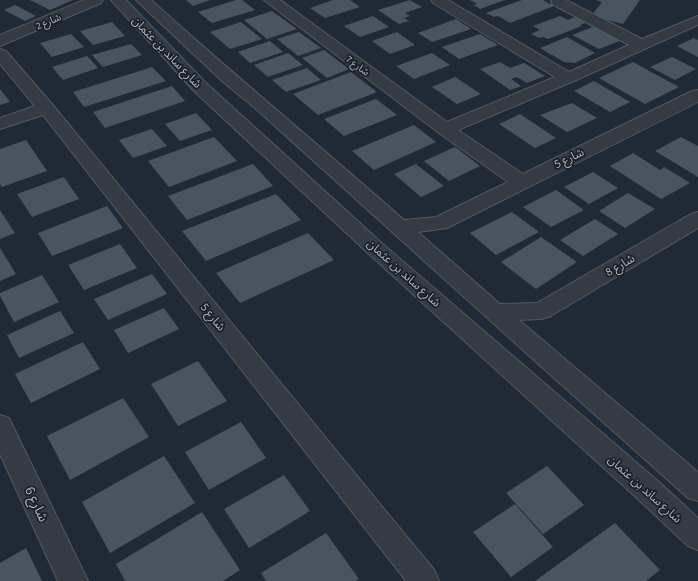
<svg xmlns="http://www.w3.org/2000/svg" width="698" height="581" font-family="'Source Sans 3','Noto Sans Arabic',sans-serif">
	<style>
		.building { fill: #49545f }
		.lines { fill: none; stroke-linecap: round; stroke-linejoin: round }
		.minor-casing { stroke: #515962; stroke-width: 2 }
		.minor { fill: #343b45; fill-rule: evenodd }
		.labels { text-anchor: middle; stroke-width: 3.5; stroke-linejoin: round; paint-order: stroke }
		.far-street-label { font-size: 10px; fill: #aeb6c1; stroke: #1a2029 }
		.street-label { font-size: 12px; fill: #aeb6c1; stroke: #1a2029 }
		.near-street-label { font-size: 14px; fill: #aeb6c1; stroke: #1a2029 }
	</style>
	<rect width="100%" height="100%" fill="#212a34"/>
	<path class="building" d="M30 0H73L50 10Z
		M186 0H210L193 6Z
		M236 0H242L255 10 212 23 198 12Z
		M333 0H350L360 7 325 18 310 8Z
		M410 0 422 7 405 13 410 16 404 18 409 21 399 24 378 10Z
		M470 0H505L480 9 474 5 477 4Z
		M522 0H543L554 6 510 23 498 16 494 17 486 13Z
		M640 0 623 24 591 16 602 2 596 0Z
		M15 5 36 16 25 21 4 10Z
		M272 11 297 29 267 39 244 20Z
		M373 16 389 27 360 37 344 26Z
		M560 16 568 20 575 17 586 23 580 25 582 26 548 39 543 37 539 38 531 34 540 30 533 26Z
		M456 19 471 29 432 42 418 33Z
		M112 22 125 36 93 45 80 31Z
		M241 22 262 39 230 49 210 32Z
		M595 26 622 40 599 49 572 35Z
		M299 32 321 48 298 56 277 39Z
		M397 32 415 45 390 54 372 41Z
		M71 34 84 47 52 57 40 43Z
		M480 34 498 45 459 59 442 47Z
		M567 37 595 53 575 63 564 62 540 48Z
		M694 38 698 40V57L677 46Z
		M270 41 283 52 250 63 238 52Z
		M131 44 142 55 103 67 92 55Z
		M324 50 349 69 327 78 302 58Z
		M288 53 303 65 268 77 254 65Z
		M432 53 450 65 414 79 396 66Z
		M87 56 98 68 63 80 52 67Z
		M672 57 696 69 675 80 650 67Z
		M500 62 510 68 524 63 545 76 527 83 517 77 511 79 521 86 510 90 480 69Z
		M633 62 679 87 645 104 599 78Z
		M152 67 166 81 84 107 73 92Z
		M307 68 321 80 286 92 272 80Z
		M351 72 377 92 318 115 293 94Z
		M455 77 481 94 457 104 432 87Z
		M594 81 630 102 610 112 574 91Z
		M172 86 185 101 105 128 93 112Z
		M0 89 10 102 0 105Z
		M376 99 397 115 344 136 324 119Z
		M572 103 597 118 567 132 540 115Z
		M196 113 212 130 180 141 165 124Z
		M520 114 556 138 535 148 499 124Z
		M414 125 436 142 374 170 352 151Z
		M152 129 167 146 133 158 119 140Z
		M214 137 237 161 169 187 148 161Z
		M681 137 698 146V177L655 151Z
		M26 140 47 171 2 187 0 184V149Z
		M455 147 480 166 449 181 424 161Z
		M633 153 660 170 664 167 690 183 661 199 610 166Z
		M253 164 273 186 187 220 168 196Z
		M416 164 444 186 421 197 394 174Z
		M593 172 618 188 589 204 564 187Z
		M64 177 79 199 32 217 17 194Z
		M556 190 584 210 551 227 523 207Z
		M628 193 655 209 625 228 599 211Z
		M276 194 301 220 206 261 182 231Z
		M107 206 123 228 52 256 38 233Z
		M0 210 15 233 0 239Z
		M512 212 539 232 496 255 470 233Z
		M595 219 618 234 583 256 560 240Z
		M308 233 334 260 240 303 216 273Z
		M541 237 577 262 536 289 501 262Z
		M120 244 137 268 84 290 68 265Z
		M0 248 16 274 0 281Z
		M152 274 167 294 108 320 94 299Z
		M42 275 59 302 14 322 0 296V293Z
		M164 308 179 329 128 353 114 330Z
		M60 311 74 333 19 358 7 335Z
		M83 342 100 369 31 403 15 374Z
		M198 361 227 401 178 426 151 384Z
		M123 398 149 437 70 480 47 436Z
		M241 422 266 458 209 490 185 452Z
		M164 456 195 503 110 553 82 502Z
		M547 466 584 505 543 534 506 493Z
		M284 475 310 511 249 548 224 509Z
		M515 504 553 547 511 577 473 532Z
		M202 512 240 570 223 581H125L116 564Z
		M615 523 660 570 646 581H535Z
		M326 533 359 579 355 581H266L261 573Z
		M26 548 42 581H0V563Z"/>
	<g class="lines">
		<g class="minor-casing">
			<path id="minor" d="M84 0H103L101 3 0 46V35Z
				M111 0H126L206 83 384 245 659 482 698 518V550L688 546 639 500 370 255 194 91Z
				M136 0H151C234 75 320 146 404 220L436 217 508 182 439 133 264 0H280L447 122 555 77 433 3 431 0H448L569 72 629 45 552 4 551 0H566L642 39 698 16V25L574 81 458 130 523 174 692 91 698 90V102L447 228 418 232 500 304 537 303 691 214 698 212V228L549 317 541 319 519 320 698 472V501L688 498 525 352 256 109 222 81Z
				M0 49 6 51 52 104 435 571 439 581H406L43 115 0 129V118L35 106 0 64Z
				M0 415 9 418 88 581H58L0 454Z"/>
		</g>
		<use href="#minor" class="minor"/>
	</g>
	<g class="labels">
		<g class="far-street-label">
			<text transform="translate(48 21) rotate(-23)" y="4">شارع 2</text>
			<text transform="translate(358 65) rotate(36)" y="4">شارع 7</text>
		</g>
		<g class="street-label">
			<text transform="translate(167 52) rotate(46)" y="4">شارع ساند بن عثمان</text>
			<text transform="translate(569 158) rotate(-26)" y="4">شارع 5</text>
			<text transform="translate(620 265) rotate(-30)" y="4">شارع 8</text>
			<text transform="translate(404 273) rotate(42)" y="4">شارع ساند بن عثمان</text>
			<text transform="translate(213 317) rotate(51)" y="4">شارع 5</text>
			<text transform="translate(645 489) rotate(42)" y="4">شارع ساند بن عثمان</text>
		</g>
		<g class="near-street-label">
			<text transform="translate(37 504) rotate(65)" y="5">شارع 6</text>
		</g>
	</g>
</svg>
